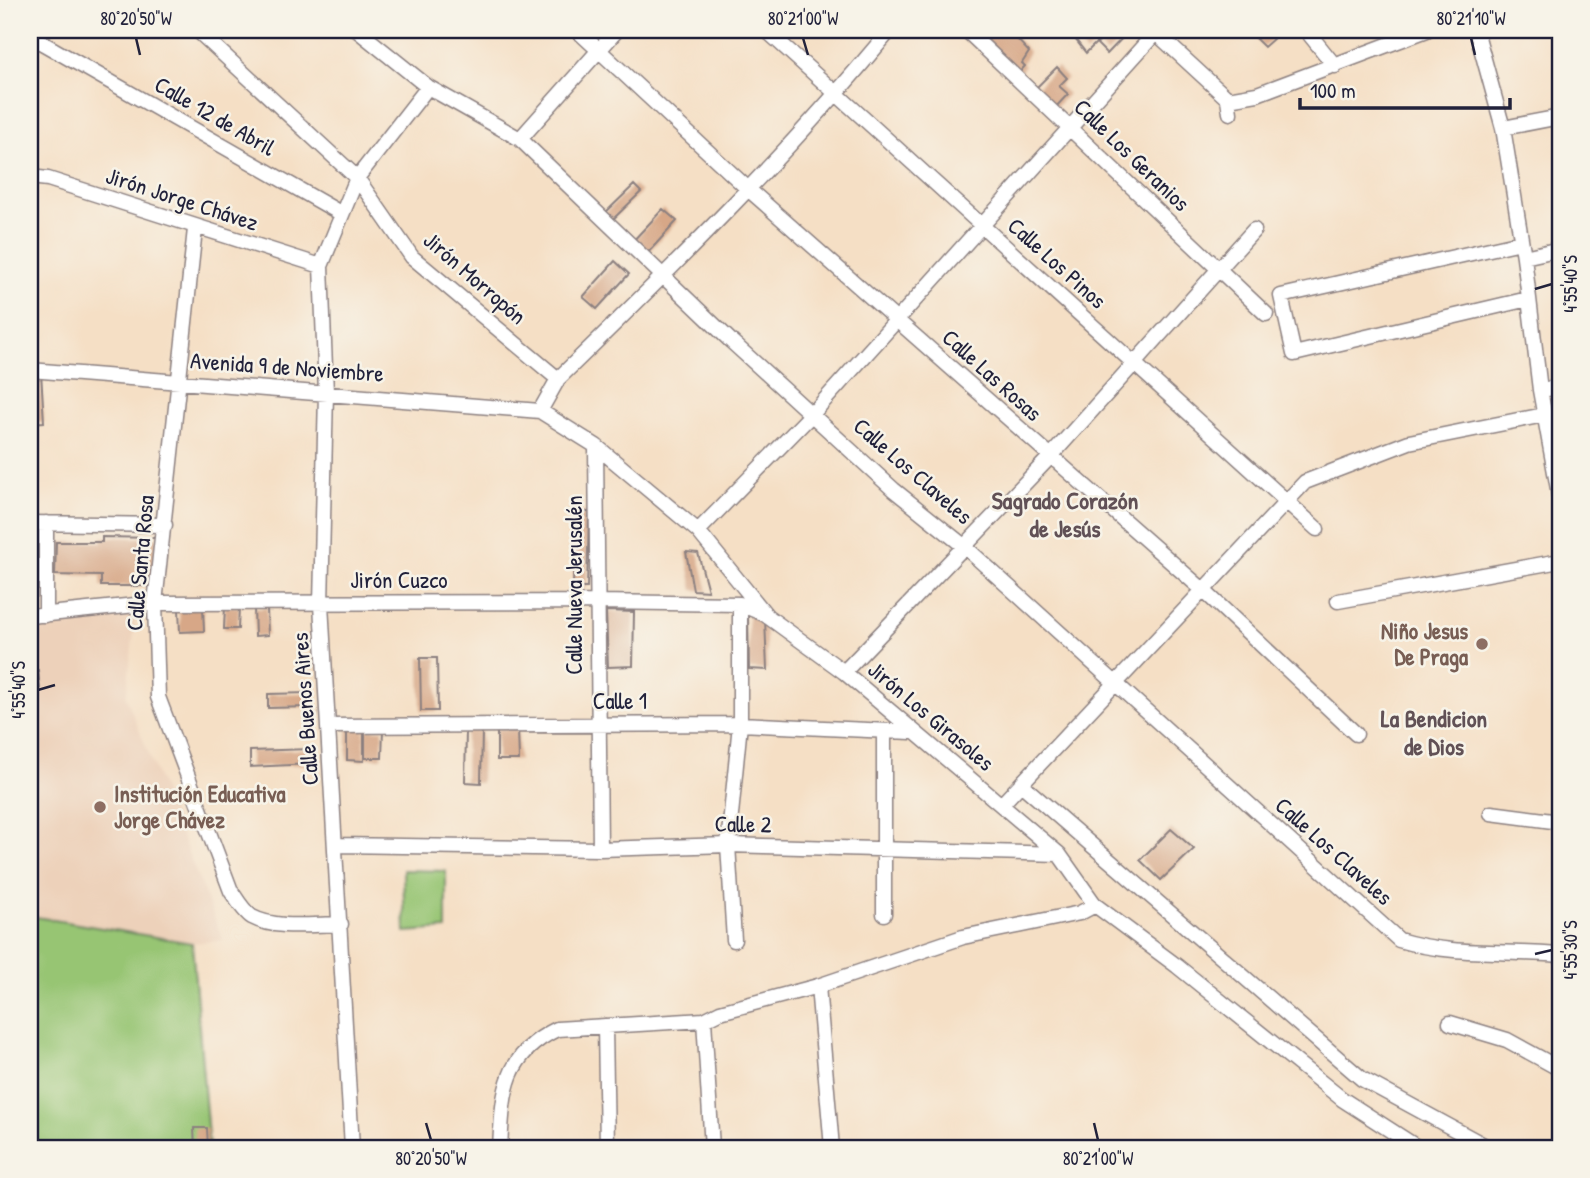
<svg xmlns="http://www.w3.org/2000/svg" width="1590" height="1178" font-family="'Patrick Hand',sans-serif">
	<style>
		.built { fill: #edd1ba }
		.green { fill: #97c573; stroke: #5c7457; stroke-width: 2 }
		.building { fill: #d7a787 }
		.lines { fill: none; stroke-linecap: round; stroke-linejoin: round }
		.minor-casing { stroke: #8c8080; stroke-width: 17 }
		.minor { stroke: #fff; stroke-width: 14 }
		.ticks { fill: none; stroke: #22223b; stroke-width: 2.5 }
		.education-dot { fill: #8d6e63; stroke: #f7f3e8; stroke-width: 2.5 }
		.labels { text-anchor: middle; stroke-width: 5; stroke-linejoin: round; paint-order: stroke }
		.street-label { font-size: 23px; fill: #22223b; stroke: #f7f3e8 }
		.education-label { font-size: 23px; font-weight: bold; fill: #785e54; stroke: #f7f3e8; text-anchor: end }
		.neighbourhood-label { font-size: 24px; font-weight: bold; fill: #615156; stroke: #f7f3e8 }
		.neatline { fill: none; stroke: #22223b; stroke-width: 2.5 }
		.ticks-label { font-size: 18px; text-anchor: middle; fill: #22223b }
	</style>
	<rect width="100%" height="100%" fill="#f7f3e8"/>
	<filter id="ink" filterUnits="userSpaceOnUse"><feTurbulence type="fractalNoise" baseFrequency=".0143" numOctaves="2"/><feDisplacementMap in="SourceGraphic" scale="14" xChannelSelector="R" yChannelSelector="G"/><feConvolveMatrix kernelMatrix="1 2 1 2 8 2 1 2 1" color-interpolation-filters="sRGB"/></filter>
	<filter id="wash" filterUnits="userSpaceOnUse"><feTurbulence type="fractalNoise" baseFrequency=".00686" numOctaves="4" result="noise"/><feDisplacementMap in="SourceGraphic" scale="28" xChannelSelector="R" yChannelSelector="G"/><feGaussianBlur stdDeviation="1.57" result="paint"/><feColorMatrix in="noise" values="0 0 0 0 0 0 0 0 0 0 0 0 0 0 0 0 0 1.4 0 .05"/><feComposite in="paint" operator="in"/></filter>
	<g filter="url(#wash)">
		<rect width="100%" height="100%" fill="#f5dfc5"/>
		<path class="built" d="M136 614 126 697 223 940 192 943 30 916V625Z"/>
		<path class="green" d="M30 531H38L39 596H30Z
			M403 870 446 871V929L405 932Z
			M30 916 192 943 209 1148H30Z"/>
		<g id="blocks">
			<path class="building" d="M972 30H1024L1016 38 1029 52 1022 63 1025 66 1017 75Z
				M1068 30H1127L1129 31 1107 54 1097 44 1104 35 1086 53Z
				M1266 31 1273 39 1264 47 1256 39Z
				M1057 67 1067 78 1059 86 1068 94 1054 109 1034 90Z
				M634 185 641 192 611 221 604 214Z
				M663 209 677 221 644 257 630 244Z
				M615 261 629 274 597 309 583 297Z
				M41 372 44 422 30 423V373Z
				M575 512H589L587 588H573Z
				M102 537 158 538 155 586H101V576L55 575 56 542H102Z
				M686 552 698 553 708 591 693 590Z
				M225 606 239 607 238 629H224Z
				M203 608 204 631 180 632 179 609Z
				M267 608 268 635 255 636 254 609Z
				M606 611 634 612 633 666 608 667Z
				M748 614 765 618 767 670 749 669Z
				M420 658H437L438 711H421Z
				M38 670 40 690 30 691V671Z
				M309 693V707L268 708V694Z
				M347 728H364V761L347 760Z
				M365 729 383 730 382 758H365Z
				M497 729H518L519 760H497Z
				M466 730H482L481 783 465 782Z
				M310 749 311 764 250 767V751Z
				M1171 829 1194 849 1161 880 1140 860Z
				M194 1128H207L208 1148H195Z"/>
		</g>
	</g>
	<g filter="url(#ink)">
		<use href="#blocks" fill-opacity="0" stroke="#8c8080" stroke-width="2"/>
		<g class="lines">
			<g class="minor-casing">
				<path id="minor" d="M197 30 357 178 412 257 558 379 540 411
					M357 30 428 87 520 139 732 342 894 490 965 547 1399 940C1451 956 1506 950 1560 955
					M577 30 747 188 1203 590 1356 734
					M766 30 1317 529
					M966 30 1266 314
					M1153 30 1228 99 1230 113
					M1306 30 1335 66
					M1476 30 1503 128 1524 257 1540 390 1560 500
					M30 36 342 214
					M1228 99 1257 94 1427 30
					M1503 128 1560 117
					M520 139 617 30
					M30 177 48 179 321 266
					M195 229 155 603 158 697 231 891C237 900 244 912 252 917 276 930 314 924 341 924
					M1521 242 1281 296 1294 354 1528 299
					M1524 257 1560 249
					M30 370 540 411 596 446 698 531 767 616 844 672 1059 854 1095 905 1177 966 1342 1099 1418 1148
					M558 379C673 267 788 154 890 30
					M1540 390 1560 387
					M596 446 600 849
					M30 523 165 525
					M698 531 813 413 1158 30
					M1338 601 1560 561
					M46 615V523
					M30 616 155 603 596 602 740 604 764 614
					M844 672 1050 457 1254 230
					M328 726 740 724 911 732
					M884 731V914
					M1021 784 1362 1079 1489 1148
					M1002 804 1305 482 1409 442 1544 415
					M1491 813 1560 822
					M337 845 600 849 728 845 1059 854
					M734 940 728 845 740 724V604
					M818 986 832 1148
					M704 1020 712 1148
					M1450 1023 1507 1040 1560 1069
					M605 1026 607 1148
					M352 1148 321 604 326 393 321 266 357 178 428 87
					M500 1148C503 1094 503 1055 557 1029L704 1020 720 1012 818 986 963 937 1080 913 1095 905
					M948 1148H950"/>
			</g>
			<use href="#minor" class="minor"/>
		</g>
	</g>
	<path class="ticks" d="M136 38 140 55M803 38 808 55M1471 38 1475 55M1535 289 1552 284M38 690 55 685M1535 954 1552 950M426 1123 431 1140M1094 1123 1098 1140"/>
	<g class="education-dot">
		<circle cx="1482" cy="644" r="7"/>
		<circle cx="100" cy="807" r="7"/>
	</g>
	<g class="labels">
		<g class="street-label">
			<text transform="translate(215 116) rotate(30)" y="8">Calle 12 de Abril</text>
			<text transform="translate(1132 155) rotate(44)" y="8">Calle Los Geranios</text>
			<text transform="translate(182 199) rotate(18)" y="8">Jirón Jorge Chávez</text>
			<text transform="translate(1057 263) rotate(42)" y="8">Calle Los Pinos</text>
			<text transform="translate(475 278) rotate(41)" y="8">Jirón Morropón</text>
			<text transform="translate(287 367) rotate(4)" y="8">Avenida 9 de Noviembre</text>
			<text transform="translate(992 375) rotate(42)" y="8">Calle Las Rosas</text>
			<text transform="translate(913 471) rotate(41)" y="8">Calle Los Claveles</text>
			<text transform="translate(140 563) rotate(-85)" y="8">Calle Santa Rosa</text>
			<text x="399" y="588">Jirón Cuzco</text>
			<text transform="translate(574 585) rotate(-90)" y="8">Calle Nueva Jerusalén</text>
			<text x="620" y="709">Calle 1</text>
			<text transform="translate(305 709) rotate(-94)" y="8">Calle Buenos Aires</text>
			<text transform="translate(931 716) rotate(40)" y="8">Jirón Los Girasoles</text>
			<text transform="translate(743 824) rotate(1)" y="8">Calle 2</text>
			<text transform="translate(1334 851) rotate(42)" y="8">Calle Los Claveles</text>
		</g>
		<g class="education-label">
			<text x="1468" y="639">Niño Jesus<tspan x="1468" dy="26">De Praga</tspan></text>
			<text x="114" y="802" text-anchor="start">Institución Educativa<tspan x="114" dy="26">Jorge Chávez</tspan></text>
		</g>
		<g class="neighbourhood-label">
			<text x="1065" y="509">Sagrado Corazón<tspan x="1065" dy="28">de Jesús</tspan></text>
			<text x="1434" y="727">La Bendicion<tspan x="1434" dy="28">de Dios</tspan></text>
		</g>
	</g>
	<rect width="1590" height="1178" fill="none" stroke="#f7f3e8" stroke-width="77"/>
	<path d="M1300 98v10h210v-10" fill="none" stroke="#22223b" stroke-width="3.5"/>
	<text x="1310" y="98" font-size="21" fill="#22223b" stroke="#f7f3e8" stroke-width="5" paint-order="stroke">100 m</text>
	<rect x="38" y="38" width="1514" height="1102" class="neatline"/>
	<g class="ticks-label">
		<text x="136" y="25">80°20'50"W</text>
		<text x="803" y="25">80°21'00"W</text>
		<text x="1471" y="25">80°21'10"W</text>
		<text transform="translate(1571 284) rotate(-90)" y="6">4°55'40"S</text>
		<text transform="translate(19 690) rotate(-90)" y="6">4°55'40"S</text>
		<text transform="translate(1571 950) rotate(-90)" y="6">4°55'30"S</text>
		<text x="431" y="1165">80°20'50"W</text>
		<text x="1098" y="1165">80°21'00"W</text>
	</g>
</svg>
